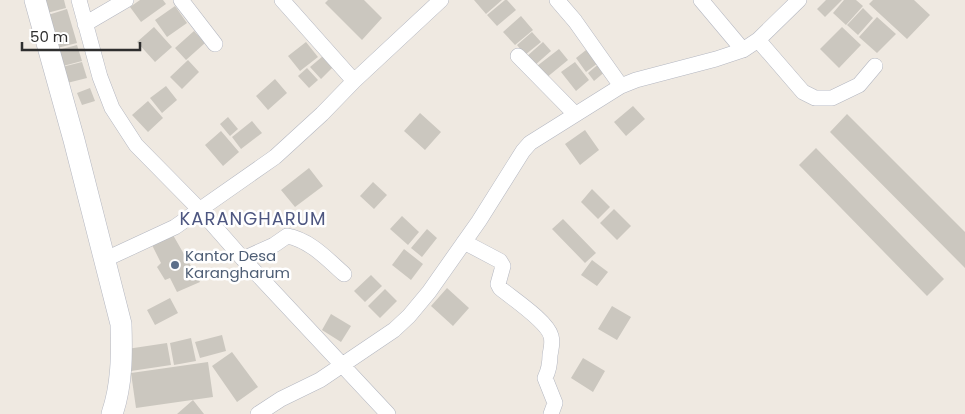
<svg xmlns="http://www.w3.org/2000/svg" width="965" height="414" font-family="Poppins,sans-serif">
	<style>
		.building { fill: #cbc7bf }
		.lines { fill: none; stroke-linecap: round; stroke-linejoin: round }
		.street-casing { stroke: #b4b7c1; stroke-width: 16 }
		.secondary-casing { stroke: #b4b7c1; stroke-width: 22 }
		.street { stroke: #fff; stroke-width: 15 }
		.secondary { stroke: #fff; stroke-width: 21 }
		.service-dot { fill: #5c6f8a; stroke: #fff; stroke-width: 2 }
		.labels { text-anchor: middle; stroke-width: 5; stroke-linejoin: round; paint-order: stroke }
		.service-label { font-size: 15px; fill: #4e5e75; stroke: #fff; text-anchor: start }
		.quarter-label { font-size: 18px; letter-spacing: 1px; fill: #4d5680; stroke: #fff }
	</style>
	<rect width="100%" height="100%" fill="#efe9e1"/>
	<path class="building" d="M43 0H64L66 8 47 13Z
		M140 0H163L166 4 141 22 130 7Z
		M328 0H364L382 18 362 40 325 3Z
		M474 0H502L486 14Z
		M505 0H507L516 10 497 26 487 15Z
		M826 0H842L825 17 817 9Z
		M844 0H856L863 6 846 25 833 13Z
		M873 0H914L930 15 907 39 869 4Z
		M175 6 187 23 167 37 155 20Z
		M863 8 873 18 858 35 847 25Z
		M67 9 77 43 57 48 48 15Z
		M521 16 533 30 515 45 503 32Z
		M877 17 896 34 877 53 859 37Z
		M154 27 172 47 155 62 137 42Z
		M842 27 861 45 839 68 820 49Z
		M194 31 205 43 186 60 175 48Z
		M532 32 541 42 525 55 517 45Z
		M306 42 318 57 300 71 288 56Z
		M543 42 551 51 534 66 526 57Z
		M77 45 82 61 63 66 58 50Z
		M591 46 602 60 586 72 576 58Z
		M559 49 568 60 546 78 537 66Z
		M323 56 333 67 321 79 310 67Z
		M188 60 199 72 182 89 170 77Z
		M82 62 87 78 67 83 62 67Z
		M575 62 589 80 576 91 561 72Z
		M601 62 607 70 594 81 588 73Z
		M307 68 318 80 309 88 298 76Z
		M275 79 287 93 268 110 256 96Z
		M166 86 177 100 162 113 150 98Z
		M90 88 95 101 82 105 77 93Z
		M148 101 163 118 148 132 132 115Z
		M633 106 645 119 626 136 614 122Z
		M420 113 441 132 425 150 404 131Z
		M847 114 965 232V268L830 132Z
		M228 117 238 129 230 136 220 124Z
		M252 121 262 133 241 149 232 137Z
		M585 130 599 150 580 165 565 144Z
		M221 131 239 152 223 166 205 145Z
		M816 148 944 279 927 296 799 165Z
		M309 168 323 186 295 207 281 190Z
		M373 182 387 195 374 209 360 196Z
		M592 189 610 207 598 219 581 202Z
		M614 209 631 226 617 240 600 223Z
		M402 216 419 232 408 245 390 229Z
		M563 219 596 253 585 263 552 229Z
		M427 229 437 238 422 257 411 248Z
		M173 235 200 282 177 292 170 278 165 280 157 267 161 263 152 245Z
		M404 249 423 264 411 280 392 265Z
		M592 260 608 272 597 286 581 275Z
		M371 275 382 286 365 302 354 291Z
		M447 288 469 308 453 326 431 306Z
		M385 289 397 301 380 318 368 306Z
		M170 298 178 313 155 325 147 310Z
		M612 306 631 317 617 340 598 329Z
		M331 314 351 326 341 342 322 330Z
		M222 335 226 351 200 358 195 342Z
		M191 338 196 361 174 365 170 343Z
		M167 343 171 365 131 371 127 349Z
		M232 352 258 387 237 402 212 366Z
		M583 358 605 371 593 392 571 378Z
		M208 362 213 397 136 408 131 373Z
		M193 400 204 414H177Z"/>
	<g class="lines">
		<g class="street-casing">
			<path id="street" d="M79 0 100 77 112 108 136 145 200 210 243 259 388 414
				M181 0 215 44
				M282 0 354 81
				M557 0 575 21 621 86
				M701 0 743 50
				M85 24 126 0
				M758 40 803 92 815 98H832L859 85 875 66
				M518 56 575 114
				M464 242 500 261 503 266 498 284 500 288C513 299 547 321 551 336 553 343 551 349 550 355 550 364 549 370 545 378L555 403 551 414
				M106 259 175 227 275 157 322 114 354 81 441 0
				M243 259 274 245 287 236C310 240 327 259 344 274
				M258 414 281 399 320 380 394 330 409 316 429 292 479 221 523 151 530 143 621 86 636 80 716 59 743 50 758 40 799 0"/>
		</g>
		<g class="secondary-casing">
			<path id="secondary" d="M35 0 74 140 121 324C122 354 122 385 112 414"/>
		</g>
		<use href="#street" class="street"/>
		<use href="#secondary" class="secondary"/>
	</g>
	<circle class="service-dot" cx="175" cy="265" r="5"/>
	<g class="labels">
		<g class="service-label">
			<text x="185" y="261">Kantor Desa<tspan x="185" dy="17">Karangharum</tspan></text>
		</g>
		<g class="quarter-label">
			<text x="253" y="225">KARANGHARUM</text>
		</g>
	</g>
	<path d="M22 42v8h118v-8" fill="none" stroke="#2e2e2e" stroke-width="2.5"/>
	<text x="30" y="42" font-size="15" fill="#2e2e2e" stroke="#ffffff" stroke-width="4" paint-order="stroke">50 m</text>
</svg>
